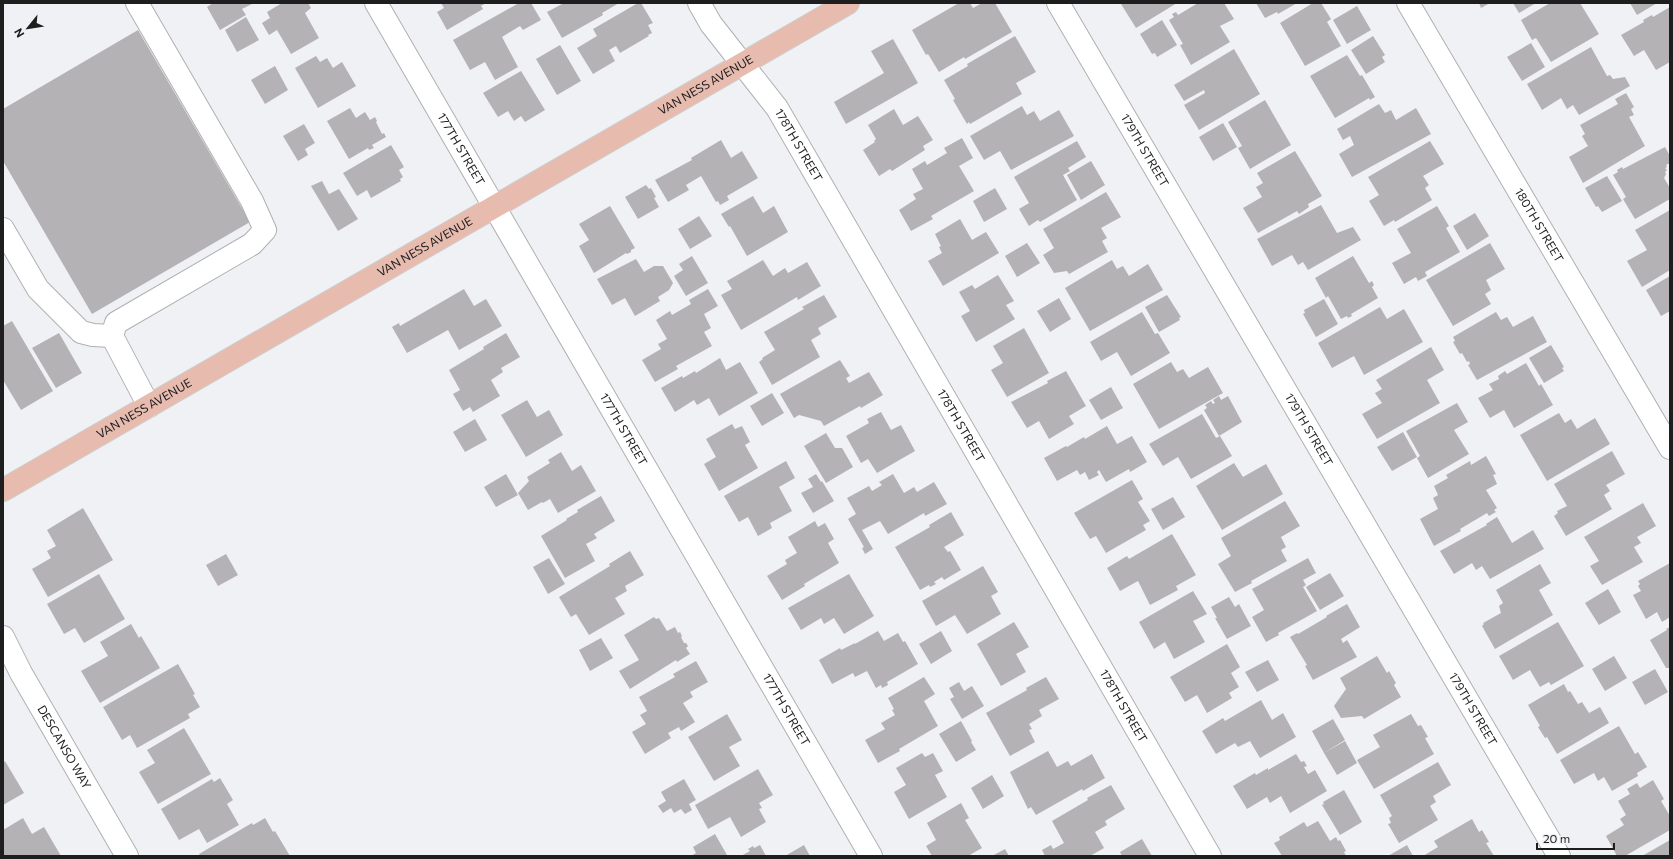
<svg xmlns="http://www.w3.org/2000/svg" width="1673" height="859" font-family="Commissioner,sans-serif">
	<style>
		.building { fill: #b4b2b4 }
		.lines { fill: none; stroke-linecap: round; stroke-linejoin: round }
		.minor-casing { stroke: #afb0b2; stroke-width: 24 }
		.major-casing { stroke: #cecece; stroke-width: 24 }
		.minor { stroke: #fff; stroke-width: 22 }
		.major { stroke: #e8bbaf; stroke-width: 22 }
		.labels { text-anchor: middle; stroke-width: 3; stroke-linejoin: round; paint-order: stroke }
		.street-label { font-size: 12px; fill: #1e1e1f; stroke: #f0f1f4 }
	</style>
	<rect width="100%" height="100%" fill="#f0f1f4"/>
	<path class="building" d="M213 3H254L242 9 246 15 220 30 207 7Z
		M282 3H308L311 8 305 13 319 38 291 54 277 30 269 35 262 23 270 18 267 12Z
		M441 3H486L481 6 483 9 447 30 437 12 444 8Z
		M519 3H531L541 20 523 30 520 26 502 37 518 67 495 80 485 62 470 70 453 40Z
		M564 3H619L602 13 603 15 562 38 547 12Z
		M638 3H641L653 23 648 25 652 33 648 35 649 36 620 53 616 46 609 50 615 61 593 74 577 48 597 36 593 29Z
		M959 3H970L973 8 982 3H995L1012 32 965 59 964 57 939 72 928 54 926 55 912 30Z
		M1123 3H1177L1136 28 1121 4Z
		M1198 3H1224L1234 19 1220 26 1230 42 1191 65 1180 45 1183 44 1169 20 1174 17 1172 14 1176 12 1178 15Z
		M1256 3H1297L1278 14 1277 12 1265 18Z
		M1313 3H1321L1331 19 1327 22 1341 46 1305 66 1280 23Z
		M1479 3H1490L1481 8Z
		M1513 3H1536L1519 13Z
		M1550 3H1580L1599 34 1551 62 1536 38 1532 40 1521 20Z
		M1630 3H1657L1637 15Z
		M1357 6 1371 30 1347 44 1333 20Z
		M1670 7V62L1656 70 1644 50 1634 56 1621 35 1644 22 1643 20 1652 15 1653 17Z
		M246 17 259 40 237 52 225 30Z
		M1162 20 1177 45 1157 57 1155 53 1152 54 1140 34Z
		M138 30 250 222 92 314 3 161V109Z
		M1015 36 1036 72 1016 83 1022 94 970 124 969 122 967 124 953 100 955 99 944 80 968 66 967 64Z
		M1373 36 1385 55 1382 57 1385 62 1366 74 1351 50Z
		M893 39 918 83 846 124 834 102 884 73 871 51Z
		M1531 43 1545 67 1522 81 1507 57Z
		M560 45 581 81 557 95 536 59Z
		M1591 47 1607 76 1610 75 1613 79 1625 77 1630 86 1579 115 1573 105 1567 109 1561 98 1542 110 1527 84Z
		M1234 49 1260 94 1199 130 1184 105 1205 93 1204 90 1184 101 1174 85Z
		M1347 55 1360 76 1362 75 1375 97 1370 100 1369 98 1335 118 1310 76Z
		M316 56 320 62 327 58 333 68 342 62 356 86 318 108 295 68Z
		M275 66 288 90 265 104 251 80Z
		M521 71 545 110 525 122 521 116 514 121 508 111 498 117 483 93Z
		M1626 93 1634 107 1631 109 1634 115 1629 117 1645 146 1583 183 1569 157 1588 146 1582 136 1585 134 1580 125 1618 104 1615 99Z
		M1265 100 1291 145 1250 169 1238 148 1242 146 1228 122Z
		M1379 104 1385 113 1391 110 1396 120 1416 108 1431 134 1352 177 1339 154 1354 145 1350 136 1343 140 1337 129Z
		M1022 106 1027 115 1034 111 1040 121 1059 110 1074 136 1011 170 1000 151 984 160 970 136Z
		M350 108 356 118 365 112 370 120 375 117 377 121 376 122 382 134 384 133 386 137 372 145 374 148 369 150 368 148 349 159 327 121Z
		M894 109 903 125 918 116 933 140 923 146 925 150 892 171 890 169 879 176 863 150 875 142 874 141 876 139 868 125Z
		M1223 123 1237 147 1213 161 1199 137Z
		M304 124 315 143 305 149 308 155 298 161 283 136Z
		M962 138 973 158 959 166 974 191 931 216 933 219 911 231 899 210 916 199 913 194 923 189 912 169 925 161 927 165 947 153 944 148Z
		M721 140 731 158 742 151 758 178 727 196 729 200 720 205 718 201 716 202 701 176 686 185 689 190 668 202 655 180 692 160 691 158Z
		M1077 141 1086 157 1068 168 1070 171 1063 175 1077 200 1040 222 1038 220 1029 226 1019 209 1029 203 1014 177Z
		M1430 141 1444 164 1423 176 1429 185 1425 188 1432 200 1395 222 1394 220 1384 226 1369 201 1379 195 1368 177Z
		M391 145 404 167 399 170 403 177 400 179 401 181 371 198 367 190 357 196 343 173Z
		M1665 147 1670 156V163L1666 165 1667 167 1665 168 1667 170 1665 172 1666 174 1664 178 1670 188V199L1635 219 1623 199 1626 197 1613 175 1618 172 1617 170 1622 167 1623 169Z
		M1295 151 1322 196 1308 204 1309 207 1299 214 1297 211 1258 233 1243 208 1262 197 1256 187 1263 183 1257 173Z
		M1091 161 1105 185 1081 200 1067 175Z
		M1607 176 1622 201 1602 212 1598 206 1596 207 1585 188Z
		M322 181 329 194 339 189 358 219 338 231 311 186Z
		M646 185 649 189 651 188 656 197 654 198 659 207 638 219 625 197Z
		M995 188 1007 209 984 222 973 201Z
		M1106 192 1121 217 1101 228 1107 238 1102 241 1108 252 1069 274 1067 271 1054 273 1043 255 1054 248 1043 229Z
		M753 196 763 213 774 206 788 232 747 256 730 226 729 227 721 214Z
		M1321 205 1337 233 1353 227 1361 240 1308 270 1303 262 1298 265 1292 255 1272 266 1257 239Z
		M610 206 635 248 631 250V252L627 254 626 253 594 273 579 246 589 240 579 224Z
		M1437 206 1449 226 1446 228 1460 252 1425 272 1427 276 1418 281 1416 277 1404 284 1392 263 1411 253 1397 229Z
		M1670 210V270L1642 287 1627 261 1647 250 1635 230Z
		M1475 213 1489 236 1467 250 1453 226Z
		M699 216 712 236 690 249 678 229Z
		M960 219 972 240 986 232 999 253 943 286 928 261 942 253 939 247 941 246 935 234Z
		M1027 243 1040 263 1017 277 1005 256Z
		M1490 243 1505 269 1486 280 1491 290 1485 294 1491 304 1453 326 1426 280Z
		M692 256 708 283 686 296 674 276 683 270 679 264Z
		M1353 256 1369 283 1372 281 1374 285 1372 287 1378 298 1351 314 1352 316 1348 318 1347 316 1341 319 1328 296 1326 298 1315 278Z
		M636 259 644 272 654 266H663L673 283 669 290 658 297 660 301 635 316 625 298 612 305 597 279Z
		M763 260 773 276 785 268 788 273 807 262 821 286 798 300 797 297 741 330 721 295 732 289 727 281Z
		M1112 260 1117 269 1123 266 1129 276 1148 264 1163 290 1090 331 1065 288Z
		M998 275 1014 301 1006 305 1015 319 976 342 961 316 970 311 959 292 972 285 975 289Z
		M1670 276V311L1661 316 1646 290Z
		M464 289 474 306 486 299 502 326 459 350 448 330 407 353 392 327 399 323 400 326Z
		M708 289 718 306 704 314 711 328 704 332 712 346 676 366 678 369 655 382 642 360 661 349 658 344 667 339 656 320 670 311 672 315 691 304 689 300Z
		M824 295 837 317 818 328 821 334 811 340 820 357 772 385 759 362 763 359 762 358 775 350 764 332 804 309 802 307Z
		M1167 295 1181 317 1179 318 1180 320 1159 332 1145 307Z
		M1059 298 1071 319 1050 332 1037 311Z
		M1324 299 1338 324 1316 337 1303 314 1305 313 1304 310Z
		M1380 307 1387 319 1404 309 1423 342 1364 375 1354 356 1332 368 1318 343Z
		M1142 312 1155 334 1158 333 1170 353 1131 376 1117 352 1101 361 1090 342Z
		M1496 312 1501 320 1507 317 1513 327 1533 316 1547 342 1477 380 1468 365 1470 364 1469 361 1467 362 1462 353 1460 354 1453 342 1455 341 1453 337Z
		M12 321 53 391 21 410 3 380V326Z
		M1024 328 1049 373 1007 397 991 370 1003 363 993 346Z
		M59 333 82 373 56 388 32 348Z
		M506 333 520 357 501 368 503 372 491 380 500 396 473 412 470 407 463 411 453 394 460 390 449 370 484 349 483 347Z
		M1551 345 1564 367 1562 368 1564 371 1544 383 1529 358Z
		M1431 347 1444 370 1427 380 1440 403 1377 439 1362 414 1382 403 1375 393 1382 389 1376 380Z
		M720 358 726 370 740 362 758 393 719 416 709 398 697 405 694 400 675 412 661 388 682 376 683 378 695 371 696 373Z
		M840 360 850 376 846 378 849 383 869 372 883 395 861 408 860 406 824 426 821 421 799 415 794 418 780 394Z
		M1171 362 1177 372 1183 369 1189 378 1208 367 1223 393 1159 429 1133 384Z
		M1526 363 1539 386 1541 384 1553 405 1514 428 1504 410 1490 418 1478 398 1493 390 1489 384 1499 379 1498 376 1505 371 1507 374Z
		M1066 371 1086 406 1069 416 1074 424 1049 439 1039 421 1027 428 1011 402 1048 383 1047 381Z
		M1111 387 1123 408 1101 420 1089 400Z
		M772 393 784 413 762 426 750 406Z
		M1219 396 1221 400 1228 396 1242 422 1219 436 1204 410 1207 408 1205 405 1211 401 1213 404 1215 403 1213 400Z
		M527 400 537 417 549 410 563 435 526 457 501 415Z
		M1457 403 1468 422 1454 430 1469 454 1428 478 1417 458 1420 456 1406 431Z
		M881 412 891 430 901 425 915 451 877 473 868 459 861 463 846 436 869 423 867 419Z
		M1559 413 1565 423 1571 419 1577 429 1595 418 1610 444 1547 481 1520 435Z
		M1202 414 1216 438 1220 436 1232 456 1191 479 1178 457 1163 466 1149 444Z
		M475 419 487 440 465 452 453 432Z
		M732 424 735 429 742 426 750 442 745 445 758 468 719 491 704 464 716 457 706 439Z
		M1107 426 1117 444 1132 436 1147 462 1130 472 1129 469 1106 482 1099 470 1097 472 1099 475 1089 480 1085 472 1080 475 1077 470 1057 481 1044 458 1066 446 1067 447 1084 437 1085 439Z
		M1403 432 1417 457 1392 471 1377 447Z
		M826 433 835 448H842L853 467 826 483 804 446Z
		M1612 451 1625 474 1606 485 1610 491 1604 495 1612 509 1566 536 1554 516 1558 513 1557 511 1567 506 1554 484Z
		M561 452 572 471 581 465 596 491 558 513 550 499 543 503 542 502 528 510 518 493 529 481 527 477 550 463 548 460Z
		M1486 456 1496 474 1493 475 1497 484 1486 490 1497 508 1494 510 1496 512 1489 516 1487 513 1460 529 1461 531 1434 546 1420 519 1438 509 1433 498 1438 495 1434 486 1448 478 1446 475 1470 461 1471 465Z
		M786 461 795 478 779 487 792 511 770 523 772 528 758 536 748 517 739 522 724 496Z
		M1234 463 1243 477 1266 464 1283 494 1222 530 1196 486Z
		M506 474 518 495 496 507 484 487Z
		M816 474 821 482 822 481 834 501 813 513 801 493 813 487 808 479Z
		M893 474 904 493 914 487 917 492 934 482 947 504 925 516 924 513 888 534 880 521 862 530 873 549 865 554 862 548 864 547 848 519 856 514 847 498 869 486 872 491 882 485 879 482Z
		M1132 480 1143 499 1138 502 1150 521 1143 525 1146 530 1106 553 1096 536 1090 539 1074 513Z
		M601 496 615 521 594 534 597 538 586 544 595 561 565 578 541 536 567 520 566 519 578 512 577 510Z
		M1173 497 1185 517 1163 530 1151 509Z
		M1285 501 1300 526 1281 537 1286 547 1281 550 1287 561 1251 581 1252 583 1235 592 1218 564 1231 556 1221 538Z
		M1643 503 1656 526 1637 537 1641 543 1634 547 1643 562 1602 585 1590 566 1599 561 1584 537Z
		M83 508 113 560 48 597 32 569 51 558 47 551 56 546 47 530Z
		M951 512 964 535 944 547 948 552 950 551 961 570 944 580 942 577 934 582 936 584 930 587 929 585 920 590 895 547 930 527 929 525Z
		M1497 517 1512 543 1533 530 1544 549 1490 579 1482 566 1476 570 1472 563 1454 574 1440 551 1487 525 1486 524Z
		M815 521 818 527 825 523 834 539 828 543 839 563 804 584 805 586 782 600 767 576 787 564 785 560 797 553 788 537Z
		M1172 534 1196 575 1176 586 1178 590 1150 605 1138 581 1120 591 1107 568 1127 556 1129 559Z
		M630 551 644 575 625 586 627 591 615 598 625 614 589 635 576 614 571 617 559 597 610 566 609 564Z
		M226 554 238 575 218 586 206 565Z
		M549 558 565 584 548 594 533 567Z
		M1308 558 1316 573 1303 580 1306 585 1303 587 1317 611 1278 633 1279 635 1266 642 1252 617 1264 610 1252 589Z
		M1670 563V617L1662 622 1657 612 1646 619 1633 595 1641 591 1638 586 1640 584 1638 581Z
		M1540 564 1551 583 1539 590 1553 615 1495 649 1482 626 1484 624 1483 623 1501 613 1499 606 1503 603 1496 590Z
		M983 566 998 592 991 596 1001 614 967 634 955 615 936 626 922 601Z
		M1330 573 1344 596 1320 610 1306 587Z
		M99 574 125 619 84 643 75 628 64 634 47 604Z
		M849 574 874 616 844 634 834 618 824 624 821 618 801 630 788 608Z
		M1608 589 1621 612 1599 625 1585 603Z
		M1193 591 1207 614 1193 621 1205 642 1174 659 1165 642 1154 649 1139 622Z
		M1229 597 1235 607 1239 604 1251 626 1227 639 1215 618H1217L1211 607Z
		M1347 604 1360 627 1341 639 1343 643 1347 640 1357 657 1313 680 1305 666 1307 665 1290 637 1297 633 1298 634 1327 617 1326 616Z
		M654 617 656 619 659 618 667 631 675 627 678 633 680 632 682 636 681 637 684 643H686L688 646 686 648 690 654 677 662 676 660 630 689 619 671 639 660 624 635Z
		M1014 622 1029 647 1016 654 1026 672 1001 686 977 644Z
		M1558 622 1584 666 1551 685 1549 682 1540 687 1530 670 1513 680 1499 656Z
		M131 624 139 638 141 636 160 668 100 703 81 671 108 656 100 642Z
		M1670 627V668H1666L1650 640 1667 630 1666 629Z
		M878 631 884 641 898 633 903 642 905 641 918 664 887 682 888 685 882 688 881 685 876 688 867 671 855 677 853 673 832 684 819 660 840 648 841 650 855 643V644Z
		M941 631 952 651 931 664 919 644Z
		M601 638 613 658 590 671 579 650Z
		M1227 644 1240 667 1231 673 1239 687 1229 693 1232 698 1207 713 1197 695 1185 702 1170 677Z
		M1377 656 1387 673 1389 671 1396 683 1394 685 1401 697 1364 719 1362 716 1341 718 1334 706 1346 689 1340 678Z
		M1614 656 1627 678 1605 691 1592 669Z
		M1268 660 1279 680 1257 692 1245 672Z
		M696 661 708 682 690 692 693 697 683 703 695 722 681 731 679 727 668 733 671 738 645 754 632 732 646 724 640 715 647 711 639 697 675 677 673 674Z
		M178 664 195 694 193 695 200 707 188 714 190 718 137 748 130 735 122 740 103 707Z
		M1655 669 1668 692 1645 705 1632 682Z
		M924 677 935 694 924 701 938 726 899 749 900 751 878 763 865 740 885 729 881 723 895 715 892 710 894 709 888 698Z
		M1046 677 1059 699 1039 710 1042 716 1029 724 1032 729 1029 730 1035 742 1010 756 986 713 1027 690 1026 688Z
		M959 682 964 691 972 686 984 706 962 719 950 699 954 697 949 688Z
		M1564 684 1568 692 1570 691 1578 704 1582 702 1589 713 1600 707 1609 723 1557 754 1547 737 1545 738 1538 727 1540 726 1528 705Z
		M1261 700 1272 720 1283 713 1296 737 1260 758 1250 741 1238 747 1235 743 1216 754 1202 731 1223 718 1225 721Z
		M727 714 742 740 729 747 740 766 714 781 688 737Z
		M1411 714 1418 726 1421 725 1428 737 1425 738 1434 754 1374 789 1357 760 1380 747 1373 735Z
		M1333 719 1345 740 1324 753 1312 731Z
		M961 721 972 741 971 742 976 750 956 762 939 734Z
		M1619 726 1635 754 1638 752 1647 767 1637 773 1638 776 1612 791 1604 777 1598 781 1594 773 1574 784 1560 760Z
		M184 728 211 774 158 804 139 772 155 763 147 750Z
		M1345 741 1357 763 1337 775 1324 753Z
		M1048 751 1057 767 1068 761 1071 766 1092 754 1105 778 1083 791 1082 789 1036 815 1031 807 1028 809 1010 772Z
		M922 753 925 757 933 753 943 771 935 775 947 797 909 819 894 792 906 785 896 768Z
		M1296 754 1301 762 1304 761 1307 766 1304 767 1308 774 1315 770 1327 791 1290 813 1281 796 1270 803 1267 797 1247 809 1233 786 1255 773 1256 775 1268 768V770Z
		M5 761 24 793 3 805V763Z
		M1438 762 1451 785 1433 796 1436 802 1430 806 1438 820 1399 843 1388 824 1391 823 1389 818 1392 816 1380 795Z
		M758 769 773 795 759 803 762 808 759 809 766 822 741 837 730 817 708 829 695 805Z
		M992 775 1004 796 983 809 971 788Z
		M220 778 233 800 227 804 239 825 207 843 199 829 179 840 161 809 212 779 214 782Z
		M684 779 696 800 689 804 692 810 685 814 681 809 674 813 671 808 663 813 658 806 666 801 661 792Z
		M1653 780 1664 799 1661 801 1670 816V830L1625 856H1617L1606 836 1624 825 1620 819 1626 815 1618 801 1630 794 1627 789 1637 783 1640 788Z
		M1111 785 1125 809 1105 821 1107 825 1095 832 1104 848 1090 856H1045L1042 850 1051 845 1053 849 1064 843 1052 821 1088 800 1087 798Z
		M1344 790 1362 822 1340 835 1322 805 1324 804 1323 802Z
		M961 803 969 818 965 820 982 848 968 856H932L926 846 936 840 927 823Z
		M23 818 32 834 44 827 61 856H3V830Z
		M265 818 273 832 275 831 290 856H200L199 854 252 823 253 825Z
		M1472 819 1479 832 1482 830 1489 842 1486 843 1494 856H1423L1438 847 1434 841Z
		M1318 821 1330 841 1336 837 1338 841 1340 840 1346 851 1344 852 1346 856H1282L1274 843 1280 840 1279 837 1304 822 1307 827Z
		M715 834 727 855 691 856 696 853 693 847Z
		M1142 839 1152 856H1122L1120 852Z
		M1670 840V856H1642Z
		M760 845 766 856H741L750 851 748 849 753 846 754 848Z
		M804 845 810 856H785Z
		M1407 845 1413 856H1388Z
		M1005 849 1009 856H992Z"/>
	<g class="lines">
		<g class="minor-casing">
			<g id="minor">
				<path d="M137 3 252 201 265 230 252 244 116 323 112 336 149 406"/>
				<path id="s1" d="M376 3 871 856"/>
				<path id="s2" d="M699 3 711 24 777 108 1210 856"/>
				<path id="s3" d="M1058 3 1559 856"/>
				<path id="s4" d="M1408 3 1670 448"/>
				<path d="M3 229 38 289 81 332 93 335 112 336"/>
				<path id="s5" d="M3 637 21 673 127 856"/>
			</g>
		</g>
		<g class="major-casing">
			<g id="major">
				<path id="s6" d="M3 490 848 3"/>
			</g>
		</g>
		<use href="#minor" class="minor"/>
		<use href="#major" class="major"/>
	</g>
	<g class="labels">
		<g class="street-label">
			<text dy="4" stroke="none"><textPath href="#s6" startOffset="811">VAN NESS AVENUE</textPath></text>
			<text dy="4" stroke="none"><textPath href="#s2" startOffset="174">178TH STREET</textPath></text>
			<text dy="4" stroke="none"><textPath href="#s1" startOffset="169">177TH STREET</textPath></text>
			<text dy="4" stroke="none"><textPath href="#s3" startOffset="171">179TH STREET</textPath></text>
			<text dy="4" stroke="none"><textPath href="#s4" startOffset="258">180TH STREET</textPath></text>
			<text dy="4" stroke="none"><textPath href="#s6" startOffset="487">VAN NESS AVENUE</textPath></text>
			<text dy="4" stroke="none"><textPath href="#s6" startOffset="163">VAN NESS AVENUE</textPath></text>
			<text dy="4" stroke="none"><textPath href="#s2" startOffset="498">178TH STREET</textPath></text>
			<text dy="4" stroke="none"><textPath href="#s1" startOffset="493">177TH STREET</textPath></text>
			<text dy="4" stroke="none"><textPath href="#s3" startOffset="495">179TH STREET</textPath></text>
			<text dy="4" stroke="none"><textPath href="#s2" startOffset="822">178TH STREET</textPath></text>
			<text dy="4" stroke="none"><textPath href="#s3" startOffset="819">179TH STREET</textPath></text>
			<text dy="4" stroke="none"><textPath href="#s1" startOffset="817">177TH STREET</textPath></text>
			<text dy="4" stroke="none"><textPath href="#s5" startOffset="126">DESCANSO WAY</textPath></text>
		</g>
	</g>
	<rect width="1673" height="859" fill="none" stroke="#1e1e1f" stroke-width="8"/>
	<g transform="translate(28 28) rotate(240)" stroke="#f0f1f4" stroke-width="3" paint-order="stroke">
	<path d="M0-3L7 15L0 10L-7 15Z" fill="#1e1e1f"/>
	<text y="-6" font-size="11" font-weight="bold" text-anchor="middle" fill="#1e1e1f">N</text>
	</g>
	<path d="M1537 843v6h77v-6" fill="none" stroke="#1e1e1f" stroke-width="2"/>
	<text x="1543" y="843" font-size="12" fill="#1e1e1f" stroke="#f0f1f4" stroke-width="3" paint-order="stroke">20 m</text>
</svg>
